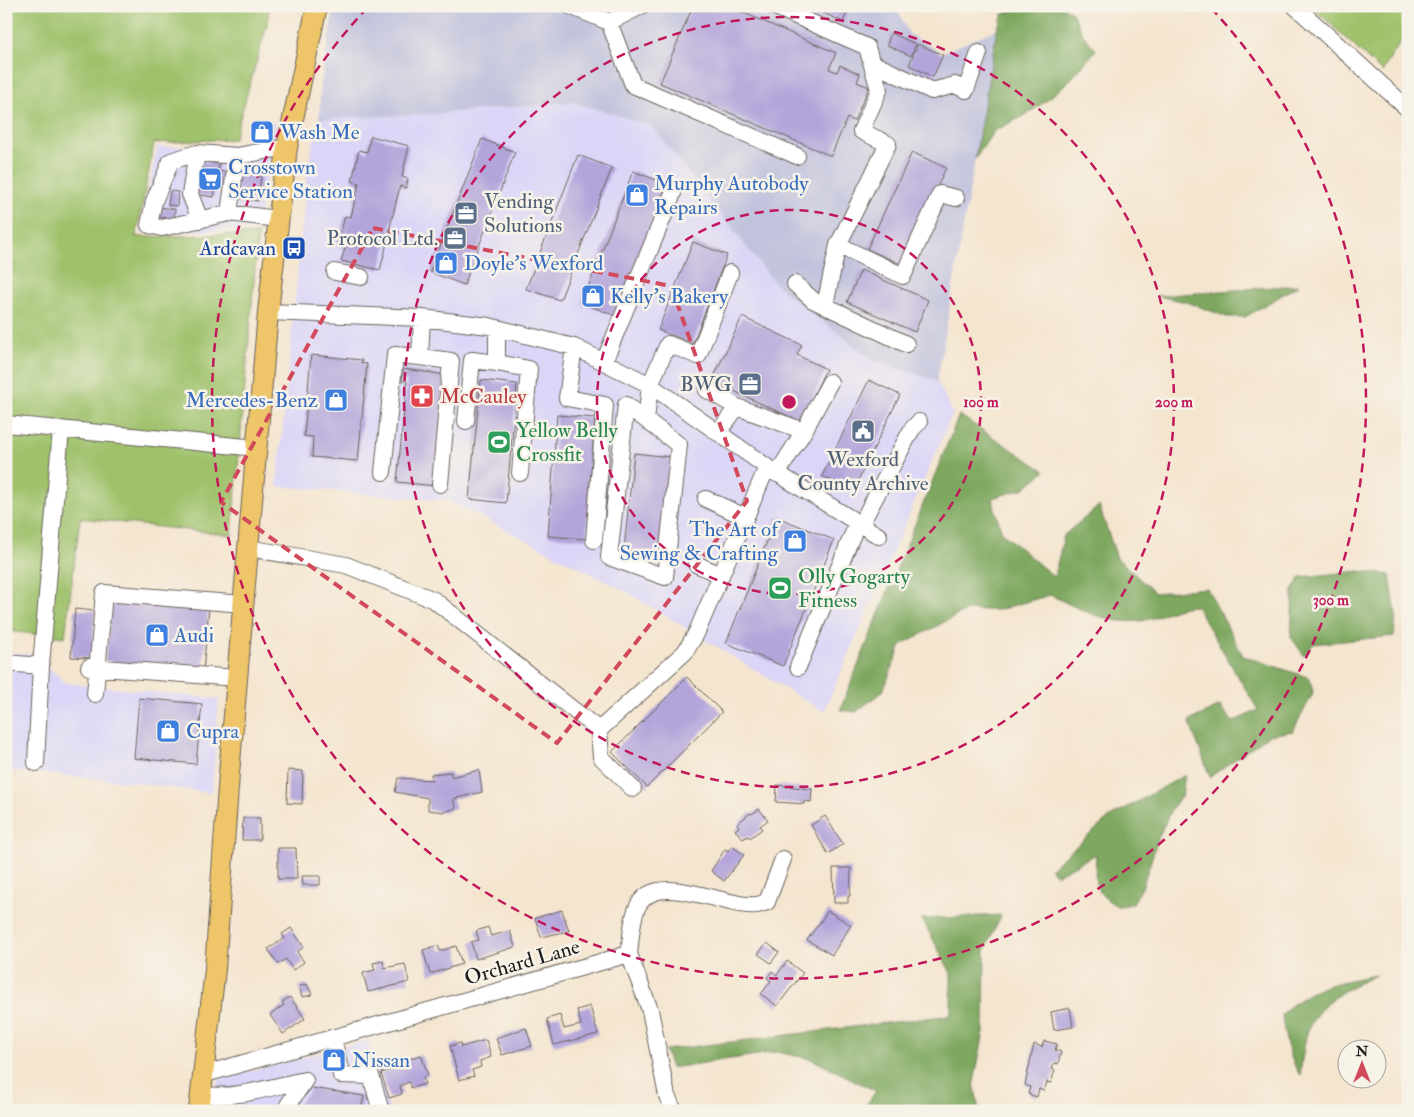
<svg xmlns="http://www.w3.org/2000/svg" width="1414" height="1117" font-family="'IM FELL Double Pica',serif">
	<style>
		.built { fill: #dbd6f7 }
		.industrial { fill: #c1c2dd }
		.green { fill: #9ec16a; stroke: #5d6e43 }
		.forest { fill: #7ea75e; stroke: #4d623d }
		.building { fill: #b3a4da }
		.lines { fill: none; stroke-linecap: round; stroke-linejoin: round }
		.minor-casing { stroke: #68625b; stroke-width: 18 }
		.major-casing { stroke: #68625b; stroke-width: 22 }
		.minor { stroke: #fff; stroke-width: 16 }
		.major { stroke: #eec569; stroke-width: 20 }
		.marked { fill: none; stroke: #d1495b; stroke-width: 4; stroke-dasharray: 10 6; stroke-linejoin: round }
		.ring { fill: none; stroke: #c2185b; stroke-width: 2.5; stroke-dasharray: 9 6 }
		.labels { text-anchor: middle; stroke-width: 5; stroke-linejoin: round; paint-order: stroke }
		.shop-label { font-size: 21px; fill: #366cbe; stroke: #f7f3e8; text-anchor: start }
		.service-label { font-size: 21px; fill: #4e5e75; stroke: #f7f3e8; text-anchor: end }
		.transit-label { font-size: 21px; fill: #164399; stroke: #f7f3e8; text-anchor: end }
		.health-label { font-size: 21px; fill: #be3a42; stroke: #f7f3e8; text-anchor: start }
		.leisure-label { font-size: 21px; fill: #27864d; stroke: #f7f3e8; text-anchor: start }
		.street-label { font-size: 21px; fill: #1c1c1c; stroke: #f7f3e8 }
		.centre { fill: #c2185b; stroke: #f7f3e8; stroke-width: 2.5 }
		.ring-label { font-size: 15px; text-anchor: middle; font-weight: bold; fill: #c2185b; stroke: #f7f3e8; stroke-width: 5; stroke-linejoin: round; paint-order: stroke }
	</style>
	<rect width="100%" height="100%" fill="#f7f3e8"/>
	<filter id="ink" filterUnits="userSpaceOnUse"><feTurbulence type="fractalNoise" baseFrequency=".02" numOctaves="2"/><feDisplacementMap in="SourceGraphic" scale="10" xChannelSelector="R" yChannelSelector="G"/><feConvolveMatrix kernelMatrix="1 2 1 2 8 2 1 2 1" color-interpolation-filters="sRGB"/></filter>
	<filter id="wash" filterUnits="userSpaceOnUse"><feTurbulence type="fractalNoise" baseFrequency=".0096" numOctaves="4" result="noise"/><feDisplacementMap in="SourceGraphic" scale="20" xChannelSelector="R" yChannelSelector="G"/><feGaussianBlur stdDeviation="1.12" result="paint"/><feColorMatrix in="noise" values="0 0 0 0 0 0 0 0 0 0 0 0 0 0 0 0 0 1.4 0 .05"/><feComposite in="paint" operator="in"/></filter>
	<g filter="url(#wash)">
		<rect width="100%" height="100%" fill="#f4e5cf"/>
		<path class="built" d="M572 102 652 125 777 286 874 361 937 381 953 413 824 712 625 591 450 501 277 486 308 164 319 119 433 114Z
			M277 119 257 229 140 233 157 147 239 145Z
			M6 653 33 654 66 683 219 699 212 793 122 781 6 770Z
			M368 1040 390 1111H214L219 1079Z"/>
		<path class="industrial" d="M334 6H896L909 34 942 53 997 29 937 381 874 361 777 286 651 125 572 102 433 114 319 119 321 85Z"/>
		<path class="green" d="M6 6H269L267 25 234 139 154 143 136 237 258 234 232 535 80 518 65 637 6 631Z
			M1311 6H1408V30L1382 72Z"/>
		<path class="forest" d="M1028 6H1061L1072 12 1083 35 1096 50 1071 79 1047 100 1026 115 994 131 975 159 997 29 1003 14Z
			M1299 285 1245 317H1227L1187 302 1157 296Z
			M959 415 1045 471 1023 489 992 498 1002 533 1054 577 1064 535 1099 506 1117 558 1155 593 1207 588 1243 656 1310 678 1313 693 1293 731 1269 735 1210 777 1189 721 1220 706 1233 722 1258 710 1196 606C1174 605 1160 619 1140 621 1108 625 1078 608 1050 595L998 610H967L901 645 883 691 856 712 840 710Z
			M1360 571 1390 575 1396 615 1394 636 1313 644 1304 656 1291 637 1293 588 1301 577Z
			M1185 775 1182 796 1172 808 1159 836 1142 888 1133 903 1119 907C1091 892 1095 882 1096 854L1057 875 1050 869 1110 817Z
			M1001 915 985 950 984 1032 974 1082 979 1111H862L876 1091 811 1059 777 1052 671 1068 665 1050 951 1015V973L922 919Z
			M1376 975C1347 988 1314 1004 1306 1037 1303 1049 1302 1063 1300 1075 1288 1056 1284 1036 1282 1014 1310 986 1338 982 1376 975Z"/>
		<g id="blocks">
			<path class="building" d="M693 6H728L836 53 829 69 837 72 840 65 860 74 857 82 869 87 854 121 847 118 831 156 660 83Z
				M809 6H850L843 22Z
				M891 33 916 44 911 56 887 45Z
				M918 44 943 55 933 77 909 65Z
				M371 136 409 146 402 177 408 179 406 188 400 186 389 231 396 233 393 245 387 243 380 270 341 261 345 248 337 246 345 216 351 217 359 183 352 181 359 150 367 152Z
				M482 139 515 152 464 285 430 272Z
				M912 152 946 168 901 264 867 249Z
				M578 155 612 168 560 300 526 289Z
				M199 161 219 164 218 171 232 173 234 165 262 169 258 201 228 197 230 189 216 187 214 197 194 194Z
				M633 171 667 184 616 316 582 303Z
				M170 191 178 192 177 206 168 205Z
				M159 207 175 209 174 219 158 217Z
				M693 242 727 255 693 343 658 330Z
				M861 270 928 300 915 332 847 302Z
				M742 317 802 345 797 355 826 369 801 422 712 381Z
				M311 355 362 360 361 363 367 364 358 461 312 457 313 437 304 436Z
				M404 369 446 375 435 486 397 482 407 381H402Z
				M481 380 517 384 506 503 469 499Z
				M869 380 900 395 853 491 822 476Z
				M557 415 595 418 586 539 548 536Z
				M634 453 670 457 661 554 624 550Z
				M777 517 834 540 783 666 726 643Z
				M111 599 209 608 203 671 105 661Z
				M75 609 95 611 92 658 71 657Z
				M687 677 722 712 647 787 612 752Z
				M139 698 202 704 196 764 134 758Z
				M288 770 303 771 302 804 287 803Z
				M479 770 482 792 453 799 456 808 444 812 428 810V798L395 792 398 778 432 780 431 774 451 772V777Z
				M777 785 812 789 811 802 804 801V804L776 802Z
				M759 809 768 820 760 826 762 829 750 838 748 836 743 839 735 830 739 827 737 824 750 813 752 814Z
				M825 816 843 844 828 854 811 825Z
				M243 818H260V840H242Z
				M732 846 744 855 724 881 711 871 725 849 728 851Z
				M278 848H296L297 879H278Z
				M833 868H851L850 896H848V903H834Z
				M302 876H320V885H303Z
				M562 910 569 931 541 937 535 918Z
				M828 911 851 925 832 955 807 940Z
				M488 927 491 936 510 931 515 947 476 959 471 942 479 940 476 931Z
				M291 928 304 947 297 952 304 962 293 970 286 959 278 964 268 949 285 938 282 934Z
				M767 943 779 952 771 963 758 954Z
				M438 945 440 951 456 946 462 964 430 974 423 950Z
				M383 961 384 968 405 964 409 982 368 992 363 973 375 970 373 963Z
				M787 961 803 973 777 1006 761 994 771 981 767 978 772 971 777 975Z
				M307 984 312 995 302 997 299 986Z
				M290 997 305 1019 283 1034 270 1015 284 1005 282 1002Z
				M590 1006 598 1034 554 1045 547 1019 560 1015 564 1029 581 1025 577 1010Z
				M1070 1008 1073 1027 1054 1030 1051 1012Z
				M526 1028 532 1046 502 1055 496 1038Z
				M486 1040 491 1057 480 1061 481 1067 472 1070 474 1076 459 1080 450 1046 460 1043 461 1047Z
				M1044 1041 1057 1044 1055 1050 1061 1052 1058 1064 1054 1063 1052 1069 1055 1070 1051 1083 1047 1082 1044 1091 1039 1089 1037 1097 1028 1094 1030 1087 1025 1085 1034 1044 1042 1047Z
				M421 1055 428 1075 423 1077 425 1084 411 1088 409 1082 400 1086 402 1094 389 1098 381 1073 407 1065 405 1060Z
				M312 1088 364 1096 361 1111H297L302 1099Z"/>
		</g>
	</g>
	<g filter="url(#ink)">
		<use href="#blocks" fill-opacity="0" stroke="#68625b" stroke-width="1"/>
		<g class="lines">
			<g class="minor-casing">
				<path id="minor" d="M570 6 609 22 633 85 797 156
					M773 6 867 47 879 90 861 131 888 144 838 245 825 305
					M1295 6 1408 109
					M609 22 641 6
					M872 63 932 91 955 85 966 90 979 53
					M197 153 171 161 154 201 149 225 162 228 229 213 278 219
					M229 213 237 156
					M200 220 190 194 197 153 237 156 287 147
					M838 245 903 276 940 194 956 198
					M335 272 361 277
					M795 284 813 300 906 344
					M268 312 422 318 489 326 574 347 650 385 767 467 879 536
					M422 318 420 357 451 361 440 484
					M497 328V363L529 369 520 473
					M574 347 567 398 605 405 594 540
					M604 362 673 193
					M707 390 737 407 804 431 777 474
					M646 420 626 405 609 557 665 577 679 445 646 420 650 385 668 344 698 356 730 273
					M466 421 472 360 497 363
					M6 424 257 448
					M804 431 830 382
					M718 433 737 407
					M383 472 395 355 420 357
					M706 499 745 517
					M248 548 346 565 434 600 599 730 685 652 696 634 767 467
					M696 564 721 575
					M6 663 41 666
					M89 667 237 678
					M798 667 857 524 863 520 912 429 919 422
					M95 694 104 593 244 604
					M599 730 601 757 633 789
					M36 763 41 666 61 429
					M629 954C631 940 631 921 637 908 654 867 727 909 756 905 759 905 763 903 767 902L783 859
					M629 954 650 1010 667 1096 674 1111
					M333 1037 341 1075 371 1076 381 1111
					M205 1074 629 954
					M202 1095C237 1099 270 1087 305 1080L288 1105"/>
			</g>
			<g class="major-casing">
				<path id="major" d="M199 1111 215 969 229 774 268 312 287 147 317 6"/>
			</g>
			<use href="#minor" class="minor"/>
			<use href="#major" class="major"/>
		</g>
	</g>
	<path class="marked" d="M373 228 671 286 747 501 557 743 221 502Z"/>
	<g class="ring">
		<circle cx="789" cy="402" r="192"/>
		<circle cx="789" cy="402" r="385"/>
		<path d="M1211 8A577 577 0 1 1 367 8"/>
	</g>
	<defs>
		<g id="shop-square" transform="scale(1.25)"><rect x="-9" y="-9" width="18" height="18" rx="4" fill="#3f7fe0" stroke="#f7f3e8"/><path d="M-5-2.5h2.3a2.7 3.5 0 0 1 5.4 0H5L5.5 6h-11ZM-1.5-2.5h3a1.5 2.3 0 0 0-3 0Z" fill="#fff"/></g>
		<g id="supermarket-square" transform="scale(1.25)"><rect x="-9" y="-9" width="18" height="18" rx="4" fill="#3f7fe0" stroke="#f7f3e8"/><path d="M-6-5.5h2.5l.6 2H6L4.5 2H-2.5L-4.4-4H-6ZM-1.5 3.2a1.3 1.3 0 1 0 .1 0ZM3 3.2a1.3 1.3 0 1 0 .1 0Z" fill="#fff"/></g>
		<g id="office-square" transform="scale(1.25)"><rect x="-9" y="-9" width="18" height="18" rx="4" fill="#5c6f8a" stroke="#f7f3e8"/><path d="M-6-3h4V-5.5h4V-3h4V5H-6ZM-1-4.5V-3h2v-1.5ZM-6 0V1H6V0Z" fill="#fff"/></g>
		<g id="bus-square" transform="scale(1.25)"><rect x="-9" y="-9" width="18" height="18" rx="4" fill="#1a4fb4" stroke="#f7f3e8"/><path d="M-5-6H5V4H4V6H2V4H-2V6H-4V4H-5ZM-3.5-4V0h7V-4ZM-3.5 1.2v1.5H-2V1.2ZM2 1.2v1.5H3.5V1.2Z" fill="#fff"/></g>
		<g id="pharmacy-square" transform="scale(1.25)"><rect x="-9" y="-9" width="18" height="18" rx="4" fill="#e0444e" stroke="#f7f3e8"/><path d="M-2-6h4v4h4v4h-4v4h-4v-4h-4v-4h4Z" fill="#fff"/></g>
		<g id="civic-square" transform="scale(1.25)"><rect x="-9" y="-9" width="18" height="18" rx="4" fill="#5c6f8a" stroke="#f7f3e8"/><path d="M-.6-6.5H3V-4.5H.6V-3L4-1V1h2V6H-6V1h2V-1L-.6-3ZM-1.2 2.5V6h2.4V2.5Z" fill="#fff"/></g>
		<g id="stadium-square" transform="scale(1.25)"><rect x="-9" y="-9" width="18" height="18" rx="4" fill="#2e9e5b" stroke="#f7f3e8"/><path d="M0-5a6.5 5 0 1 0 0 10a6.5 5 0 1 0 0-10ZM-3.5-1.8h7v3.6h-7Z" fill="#fff"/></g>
	</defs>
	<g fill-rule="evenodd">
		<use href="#shop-square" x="262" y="132"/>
		<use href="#supermarket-square" x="210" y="179"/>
		<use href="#shop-square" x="637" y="195"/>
		<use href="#office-square" x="466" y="213"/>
		<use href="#office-square" x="455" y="238"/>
		<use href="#bus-square" x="294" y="248"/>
		<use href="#shop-square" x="446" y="263"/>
		<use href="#shop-square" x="593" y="296"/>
		<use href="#office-square" x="750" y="384"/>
		<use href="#pharmacy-square" x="422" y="396"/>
		<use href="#shop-square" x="336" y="400"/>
		<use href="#civic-square" x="863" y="431"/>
		<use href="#stadium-square" x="499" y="442"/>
		<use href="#shop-square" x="795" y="541"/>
		<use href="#stadium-square" x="780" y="588"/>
		<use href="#shop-square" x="157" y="635"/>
		<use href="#shop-square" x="168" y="731"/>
		<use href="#shop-square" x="334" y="1060"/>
	</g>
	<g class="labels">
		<g class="shop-label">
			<text x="280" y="139">Wash Me</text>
			<text x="228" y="174">Crosstown<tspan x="228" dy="24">Service Station</tspan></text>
			<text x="654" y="190">Murphy Autobody<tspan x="654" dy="24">Repairs</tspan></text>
			<text x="464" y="270">Doyle's Wexford</text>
			<text x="610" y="303">Kelly's Bakery</text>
			<text x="318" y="407" text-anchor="end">Mercedes-Benz</text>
			<text x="778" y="536" text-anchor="end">The Art of<tspan x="778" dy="24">Sewing &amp; Crafting</tspan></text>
			<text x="174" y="642">Audi</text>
			<text x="186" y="738">Cupra</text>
			<text x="352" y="1067">Nissan</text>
		</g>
		<g class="service-label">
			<text x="484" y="208" text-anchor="start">Vending<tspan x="484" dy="24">Solutions</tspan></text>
			<text x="438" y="245">Protocol Ltd.</text>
			<text x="732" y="391">BWG</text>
			<text x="863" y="466" text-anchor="middle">Wexford<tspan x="863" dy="24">County Archive</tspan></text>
		</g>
		<g class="transit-label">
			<text x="276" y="255">Ardcavan</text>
		</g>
		<g class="health-label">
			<text x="440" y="403">McCauley</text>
		</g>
		<g class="leisure-label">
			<text x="516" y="437">Yellow Belly<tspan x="516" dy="24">Crossfit</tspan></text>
			<text x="798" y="583">Olly Gogarty<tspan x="798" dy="24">Fitness</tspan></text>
		</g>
		<g class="street-label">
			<text transform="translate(522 962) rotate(-16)" y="7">Orchard Lane</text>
		</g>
	</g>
	<circle cx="789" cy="402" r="8" class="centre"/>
	<g class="ring-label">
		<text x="981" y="407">100 m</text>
		<text x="1174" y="407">200 m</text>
		<text x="1331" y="605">300 m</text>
	</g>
	<rect width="1414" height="1117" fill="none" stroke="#f7f3e8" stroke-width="25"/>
	<g transform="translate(1362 1064)"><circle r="24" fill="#f7f3e8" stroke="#9f9d96"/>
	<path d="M0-4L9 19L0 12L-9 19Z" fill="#d1495b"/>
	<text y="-8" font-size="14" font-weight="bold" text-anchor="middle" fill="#1c1c1c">N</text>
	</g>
</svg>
